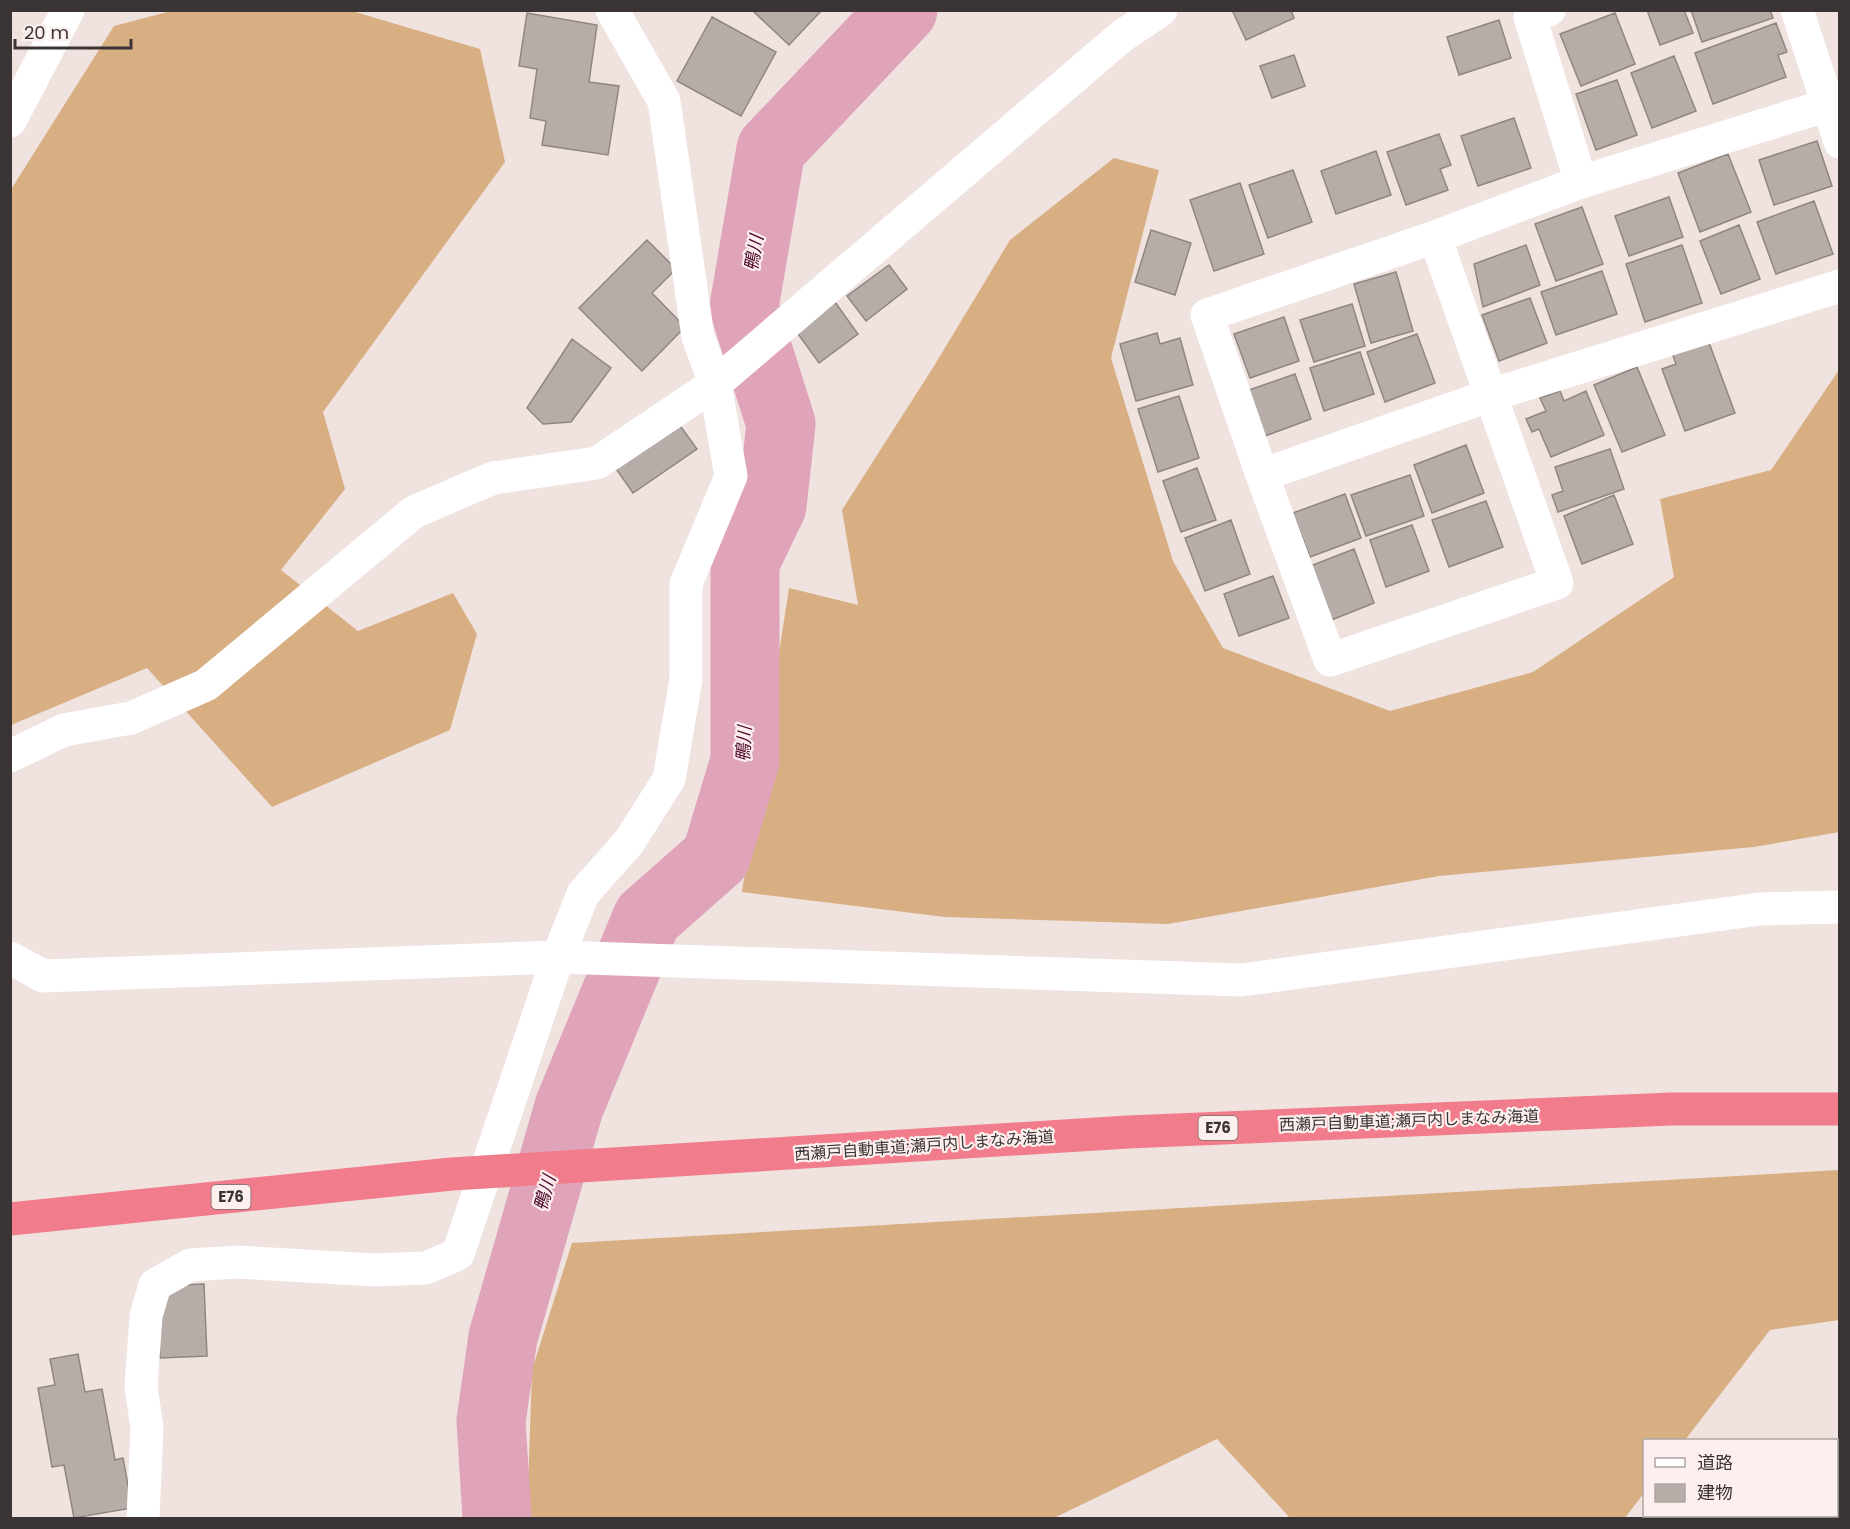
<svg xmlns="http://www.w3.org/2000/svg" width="1850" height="1529" font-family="Poppins,'Noto Sans JP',sans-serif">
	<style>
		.forest { fill: #d8af82 }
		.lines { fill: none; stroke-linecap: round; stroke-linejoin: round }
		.river { stroke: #e0a4ba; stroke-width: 69 }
		.building { fill: #b7ada8; stroke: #908681; stroke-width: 1.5 }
		.path { stroke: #a89f9c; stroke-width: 4; stroke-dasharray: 4.5 4.5; stroke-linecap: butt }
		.street { stroke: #fff; stroke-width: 33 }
		.highway { stroke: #f17c8b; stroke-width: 33 }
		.labels { text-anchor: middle; stroke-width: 4.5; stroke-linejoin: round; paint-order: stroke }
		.shield { fill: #fcefed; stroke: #746d6c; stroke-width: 1.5 }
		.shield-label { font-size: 15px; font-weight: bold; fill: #3a3534 }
		.street-label { font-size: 16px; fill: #3a3534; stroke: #fcefed }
		.water-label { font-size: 18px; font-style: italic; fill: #4e072c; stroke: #fcefed }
	</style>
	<rect width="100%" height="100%" fill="#efe2df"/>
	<path class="forest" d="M171 11H352L480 49 505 162 323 412 345 489 281 570 358 631 453 593 477 634 450 730 272 807 147 668 11 725 10 191 114 26Z
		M1114 158 1159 170 1111 358 1173 561 1223 648 1390 711 1533 672 1674 577 1660 499 1771 470 1839 370V832L1754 847 1439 876 1168 924 945 917 742 892 789 588 858 605 842 510 934 366 1010 240Z
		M1839 1170V1320L1770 1330 1685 1440H1644V1493L1625 1518H1290L1217 1439 1054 1518H527L532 1370 572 1243Z"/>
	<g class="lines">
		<path class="river" d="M497 1518 491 1421 503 1337 569 1107 647 918 716 857 745 761V562L772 506 781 424 744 307 771 149 903 10"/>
	</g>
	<path class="building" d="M752 10H822L789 45Z
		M1232 10H1291L1294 18 1246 40Z
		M1647 10H1684L1693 33 1660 45Z
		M1691 10H1770L1773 18 1702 42Z
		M527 13 597 25 589 82 619 86 608 155 542 145 546 121 530 118 537 69 519 66Z
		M1615 13 1635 64 1581 86 1560 34Z
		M712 17 776 52 741 116 677 81Z
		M1499 20 1511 58 1459 75 1447 37Z
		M1776 23 1787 52 1778 55 1786 77 1713 104 1695 53Z
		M1294 55 1305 86 1272 98 1260 66Z
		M1674 56 1696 111 1652 128 1631 73Z
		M1617 80 1637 135 1596 150 1576 94Z
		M1514 118 1531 168 1478 186 1461 136Z
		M1439 134 1451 165 1440 169 1448 190 1406 205 1387 152Z
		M1817 141 1832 186 1774 205 1759 160Z
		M1376 151 1391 195 1336 214 1321 171Z
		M1728 154 1751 212 1700 232 1678 173Z
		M1293 170 1312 222 1268 238 1249 185Z
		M1240 183 1264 254 1214 271 1190 200Z
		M1669 197 1683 237 1629 256 1615 216Z
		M1814 201 1833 254 1776 274 1757 222Z
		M1582 207 1603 264 1556 281 1535 224Z
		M1739 225 1760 279 1721 294 1700 241Z
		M1151 230 1191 243 1175 295 1135 282Z
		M647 240 676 269 652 293 685 327 642 371 579 308Z
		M1526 245 1540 285 1483 307 1474 264Z
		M1682 245 1702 303 1645 322 1626 264Z
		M889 265 907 289 866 321 847 296Z
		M1602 271 1617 314 1556 335 1541 292Z
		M1396 272 1413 331 1371 343 1354 284Z
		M832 298 858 334 819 363 793 327Z
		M1530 298 1547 343 1499 361 1482 315Z
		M1352 304 1365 346 1314 362 1300 320Z
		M1284 317 1299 361 1250 378 1234 334Z
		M1157 333 1160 344 1180 338 1193 385 1136 401 1120 344Z
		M1417 334 1435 383 1385 402 1367 352Z
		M572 339 611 368 571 422 543 424 527 408Z
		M1708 340 1735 413 1685 431 1662 369 1676 364 1672 353Z
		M1360 352 1374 394 1324 411 1310 368Z
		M1637 367 1665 435 1622 452 1594 385Z
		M1295 374 1311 419 1265 436 1249 390Z
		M1560 391 1564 401 1586 391 1604 435 1551 457 1539 429 1532 432 1526 419 1546 411 1540 398Z
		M1179 396 1199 458 1158 472 1138 409Z
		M676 420 697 449 633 493 612 463Z
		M1466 445 1484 493 1432 513 1414 465Z
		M1610 449 1624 489 1558 512 1552 495 1563 491 1555 467Z
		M1197 468 1216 520 1181 532 1163 481Z
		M1410 475 1424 516 1366 536 1351 495Z
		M1345 494 1361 538 1310 557 1293 513Z
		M1614 495 1633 544 1582 564 1564 516Z
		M1486 501 1503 547 1449 567 1432 520Z
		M1231 520 1250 574 1205 591 1185 538Z
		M1412 525 1429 571 1386 587 1370 540Z
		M1354 549 1374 603 1329 621 1308 567Z
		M1273 576 1289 618 1239 636 1224 594Z
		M204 1284 207 1356 160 1358 156 1286Z
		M78 1354 85 1392 102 1389 115 1460 123 1458 132 1508 74 1518 64 1465 52 1467 38 1388 55 1385 50 1359Z"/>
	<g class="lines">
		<path class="path" d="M1715 1516 1717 1518"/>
		<path class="street" d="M1549 10 1530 17 1581 182
			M1828 105 1840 142
			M10 121 68 10
			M1435 237 1557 583 1330 660 1262 475 1207 315 1435 237 1581 182 1828 105 1797 10
			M1262 475 1491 395 1840 286
			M10 756 64 730 131 718 206 685 414 512 493 478 597 463 715 384 1122 36 1161 10
			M10 958 43 976 558 957 1242 980 1760 909 1840 907
			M143 1518 147 1428 141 1386 146 1316 155 1285 190 1265 238 1262 375 1270 426 1268 458 1254 558 957 583 894 629 842 669 779 686 679V584L731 476 715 384 698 337 664 101 612 10"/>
		<path class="highway" d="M10 1219 452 1174 1128 1132 1671 1109H1840"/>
	</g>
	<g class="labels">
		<g class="shield">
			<rect x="1198.5" y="1116" width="39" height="24" rx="4.5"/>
			<rect x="211.5" y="1185" width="39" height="24" rx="4.5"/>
		</g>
		<g class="shield-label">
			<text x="1218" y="1133">E76</text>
			<text x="231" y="1202">E76</text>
		</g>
		<g class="street-label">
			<text transform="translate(1409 1120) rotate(-2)" y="6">西瀬戸自動車道;瀬戸内しまなみ海道</text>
			<text transform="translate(924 1145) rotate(-4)" y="6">西瀬戸自動車道;瀬戸内しまなみ海道</text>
		</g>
		<g class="water-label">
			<text transform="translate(754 253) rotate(-80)" y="6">鴨川</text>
			<text transform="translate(744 744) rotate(-87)" y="6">鴨川</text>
			<text transform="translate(545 1193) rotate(-74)" y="6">鴨川</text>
		</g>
	</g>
	<rect width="1850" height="1529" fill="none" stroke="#3a3534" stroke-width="24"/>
	<rect x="1643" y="1439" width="195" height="78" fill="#fcefed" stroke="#aea5a3" stroke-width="1.5"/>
	<rect x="1655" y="1458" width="30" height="9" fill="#ffffff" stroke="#aea5a3" stroke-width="1.5"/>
	<text x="1697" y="1469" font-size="18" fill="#3a3534">道路</text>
	<rect x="1655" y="1484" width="30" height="18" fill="#b7ada8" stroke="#aea5a3" stroke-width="1.5"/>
	<text x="1697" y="1499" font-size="18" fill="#3a3534">建物</text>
	<path d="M15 39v9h116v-9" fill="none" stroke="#3a3534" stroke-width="3"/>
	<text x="24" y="39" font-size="18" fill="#3a3534" stroke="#fcefed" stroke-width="4.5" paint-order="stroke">20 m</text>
</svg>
